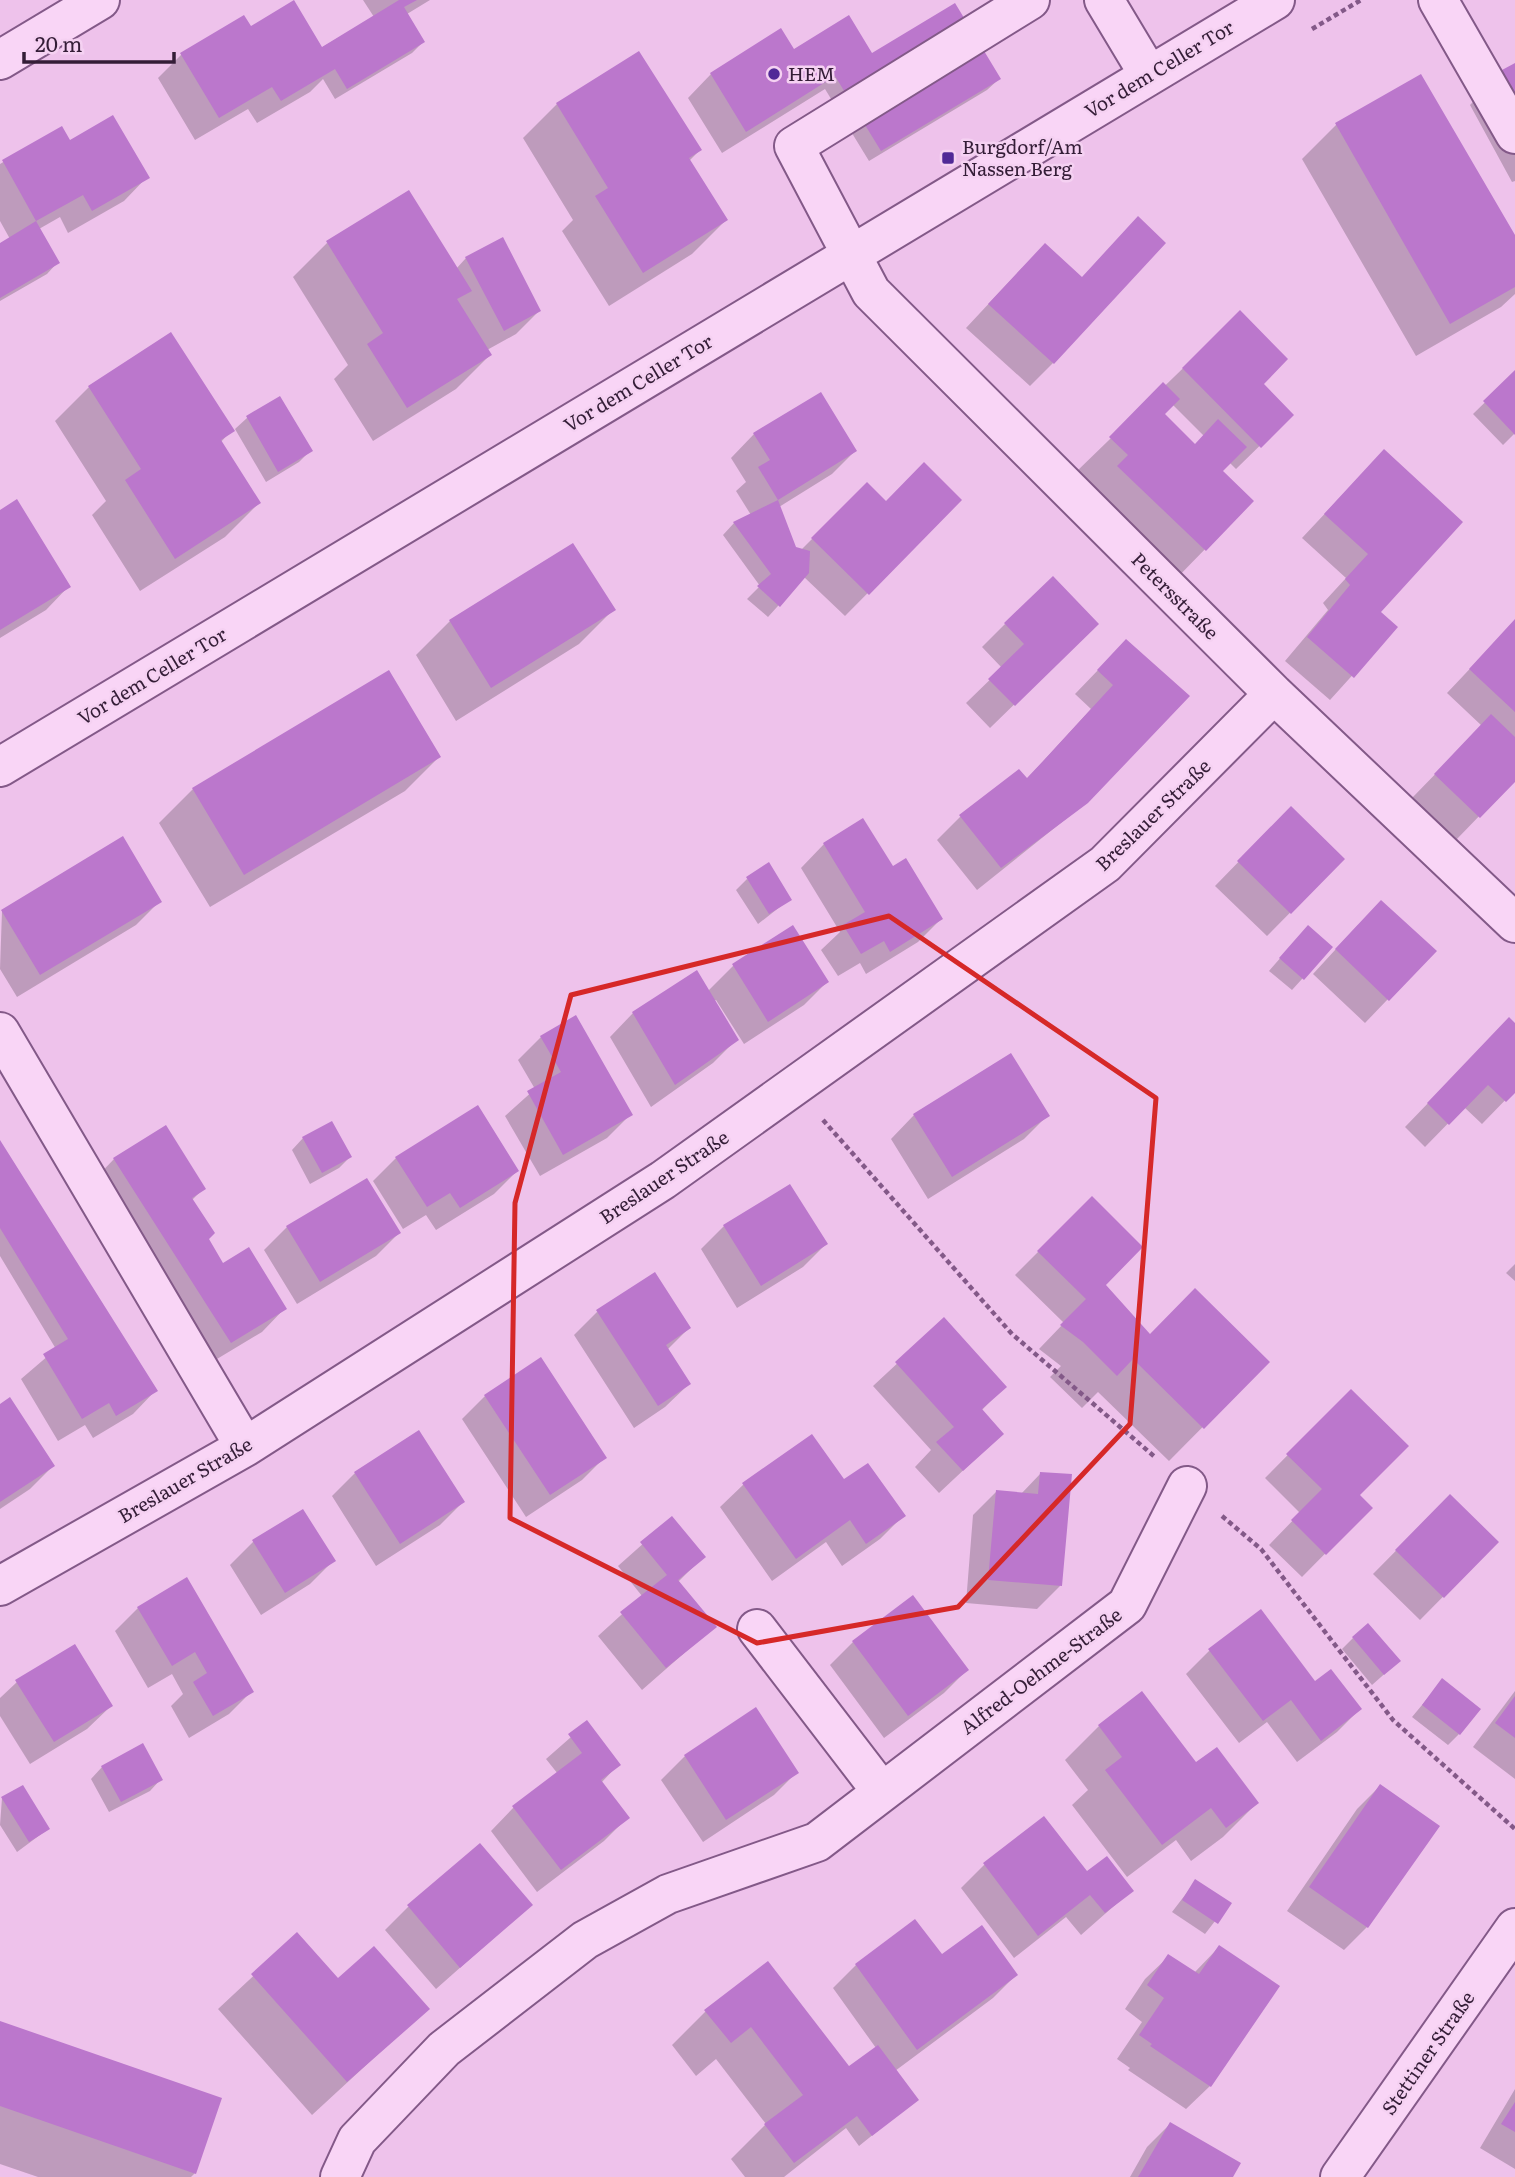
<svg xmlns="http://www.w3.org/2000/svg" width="1515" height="2177" font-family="Literata,serif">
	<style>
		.shadow { fill: #0003; fill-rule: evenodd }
		.building { fill: #b7c }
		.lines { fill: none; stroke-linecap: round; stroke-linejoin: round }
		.minor-casing { stroke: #835988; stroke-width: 42 }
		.path { stroke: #835988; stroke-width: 4.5; stroke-dasharray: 5 3.5; stroke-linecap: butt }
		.minor { stroke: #f9d5f6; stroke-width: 38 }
		.marked { fill: none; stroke: #d62828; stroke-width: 5; stroke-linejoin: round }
		.poi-dot { fill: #512997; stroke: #f5d1f2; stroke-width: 2.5 }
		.labels { text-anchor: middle; stroke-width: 5; stroke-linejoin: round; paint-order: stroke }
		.street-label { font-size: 19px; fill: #341d37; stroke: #f5d1f2 }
		.poi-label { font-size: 19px; fill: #341d37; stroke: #f5d1f2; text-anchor: start }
	</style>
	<rect width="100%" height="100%" fill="#eec2eb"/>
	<path class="shadow" d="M363 0H430L407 14 423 42 412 53 335 99 323 79 310 92 257 123 248 109 195 140 158 78 181 55 244 17 250 29 321 48 374 17Z
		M781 31 793 52 870 53 999 79 987 90 869 161 825 89 722 153 688 98 711 74Z
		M639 53 700 150 689 161 726 220 692 254 609 306 562 231 573 220 523 138 557 104Z
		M1515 65V181L1512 182 1470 105 1503 71Z
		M1421 76 1515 239V294L1501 307 1416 356 1302 159 1336 125Z
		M61 128 69 142 147 177 124 201 68 233 60 217 39 229 58 262 47 274 0 301V245L10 239 0 221V164Z
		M327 243 456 269 466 258 539 311 516 334 487 350 490 355 456 389 373 441 334 379 348 365 293 277Z
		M1022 268 1053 363 1030 386 966 328Z
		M1240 313 1261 384 1291 415 1236 469 1229 462 1220 471 1252 501 1171 584 1076 472ZM1172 404 1204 436 1194 446 1162 414Z
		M171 335 232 430 220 443 259 503 225 537 140 591 92 515 106 501 55 421 89 387Z
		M1515 373V433L1503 445 1473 414Z
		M821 394 855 451 832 474 779 507 794 548 801 550 867 484 886 503 960 500 845 616 804 577 768 617 747 599 760 586 723 535 734 523 751 515 736 491 746 482 731 458 754 434Z
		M280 398 310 451 299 462 266 482 235 429 247 418Z
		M1361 475 1379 612 1396 627 1330 700 1285 661 1328 610 1323 603 1346 578 1302 538Z
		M0 512 69 586 46 610 0 638Z
		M613 610 579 644 456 721 416 655 450 621Z
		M1515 621V779L1456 840 1412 798 1482 726 1447 693Z
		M1005 624 1073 647 990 728 966 703 1002 668 982 647Z
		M1126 641 1087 802 977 890 937 840 960 817 1019 771 1026 780 1091 709 1075 694Z
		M439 757 405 791 210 907 159 823 193 789Z
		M1291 808 1343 859 1267 936 1215 886Z
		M863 821 892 868 941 919 918 942 866 974 860 963 838 976 821 950 840 932 801 868 824 844Z
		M747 879 790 899 758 924 736 890Z
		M160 901 136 925 17 997 0 969 2 911Z
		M1358 925 1434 951 1365 1023 1313 974Z
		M792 928 827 982 804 1005 744 1044 716 1000 714 1001 736 1040 713 1063 651 1107 610 1037 633 1013 708 991 733 966Z
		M1297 939 1331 947 1292 990 1269 971Z
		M1515 1026V1090L1482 1124 1464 1107 1425 1147 1405 1127 1486 1043Z
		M541 1037 631 1114 607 1138 540 1176 505 1116 535 1089 518 1060Z
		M914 1115 1047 1116 1024 1139 928 1199 891 1139Z
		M303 1138 350 1157 339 1168 310 1184 292 1150Z
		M0 1144 156 1390 133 1414 93 1438 85 1425 58 1441 21 1379 56 1349 0 1256Z
		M396 1158 517 1171 494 1194 436 1230 426 1215 403 1229 373 1181Z
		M114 1159 204 1188 192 1200 207 1239 222 1266 285 1308 262 1332 207 1365 91 1183Z
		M1092 1198 1103 1285 1150 1336 1267 1362 1169 1461 1098 1392 1082 1408 1050 1377 1061 1366 1039 1349 1064 1323 1015 1275Z
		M724 1226 826 1244 803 1267 737 1308 701 1249Z
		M287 1227 399 1233 376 1256 297 1304 264 1250Z
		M1515 1264V1281L1506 1273Z
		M597 1312 689 1328 667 1350 689 1384 665 1407 634 1428 574 1335Z
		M944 1320 1004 1387 981 1411 1002 1434 939 1493 915 1467 931 1450 873 1386Z
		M1351 1391 1357 1495 1370 1508 1302 1577 1269 1545 1300 1513 1265 1478Z
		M485 1396 605 1457 582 1480 526 1517 462 1419Z
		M0 1406 53 1466 30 1489 0 1509Z
		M355 1473 463 1502 440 1525 376 1566 332 1496Z
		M1041 1473 1060 1586 1037 1609 966 1603 973 1515 997 1491 1021 1494Z
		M844 1481 903 1516 880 1539 842 1566 826 1542 772 1581 720 1507 744 1484Z
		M1450 1496 1497 1542 1420 1620 1373 1574Z
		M672 1518 703 1557 678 1582 714 1627 642 1690 598 1636 642 1596 618 1566Z
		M254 1541 333 1561 310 1584 261 1615 230 1565Z
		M138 1608 252 1691 229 1714 189 1738 171 1706 183 1694 172 1674 148 1688 115 1631Z
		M1260 1611 1315 1684 1360 1709 1337 1732 1297 1762 1267 1722 1239 1743 1186 1674 1209 1651Z
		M1353 1638 1399 1661 1372 1685 1342 1649Z
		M853 1642 967 1670 944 1693 884 1738 830 1665Z
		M1442 1681 1459 1734 1448 1745 1412 1717Z
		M17 1682 111 1706 87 1729 30 1764 0 1716V1698Z
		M1515 1691V1779L1473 1747Z
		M756 1710 797 1772 774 1795 703 1842 661 1780 685 1756Z
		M587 1723 618 1765 601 1783 627 1818 604 1841 537 1892 491 1831 514 1807 558 1774 546 1759Z
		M1099 1726 1196 1765 1257 1803 1223 1837 1191 1861 1176 1840 1127 1877 1072 1805 1088 1790 1065 1760Z
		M102 1767 161 1779 150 1791 109 1812 91 1779Z
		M1380 1786 1437 1826 1367 1927 1344 1950 1287 1911 1357 1809Z
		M2 1798 48 1829 17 1852 0 1825Z
		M1044 1818 1087 1873 1131 1891 1081 1935 1066 1917 1014 1958 961 1888 984 1865Z
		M1195 1882 1229 1903 1205 1934 1172 1912Z
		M531 1905 436 1989 385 1930 408 1907Z
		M915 1921 941 1957 1016 1975 993 1998 895 2071 916 2100 859 2146 846 2128 784 2177H745L731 2159 766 2124 716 2059 696 2076 672 2045 706 2011 768 1963 848 2069 876 2048 833 1988 856 1965Z
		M297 1935 338 1980 427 2009 312 2115 218 2009Z
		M1219 1947 1210 2086 1186 2109 1128 2070 1130 2068 1117 2059 1142 2022 1125 2009 1145 1979 1169 1956 1194 1973Z
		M0 2023 195 2173 191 2177H38L0 2164Z
		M1515 2089V2169L1480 2148Z
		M1170 2124 1231 2177H1130L1147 2147Z"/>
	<path class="building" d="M294 0 322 47 399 0H417L404 7 425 42 347 89 335 69 281 101 272 87 219 118 180 53 244 15 251 26Z
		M955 3 1001 79 881 151 835 76 746 132 710 73 781 28 794 49 849 15 872 53Z
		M639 51 702 150 689 158 728 220 643 273 595 196 608 188 556 103Z
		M1515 63V93L1502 70Z
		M1421 74 1515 235V287L1450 324 1335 123Z
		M113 115 150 178 92 211 83 195 36 221 2 160 62 126 70 140Z
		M409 190 472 291 457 299 492 355 407 408 367 344 383 333 326 241Z
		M1138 216 1166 243 1054 364 988 304 1045 243 1082 277Z
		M36 221 60 263 0 298V243Z
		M503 237 541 311 504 331 465 257Z
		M1240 310 1288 359 1264 384 1294 415 1261 448 1182 368Z
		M171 332 235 431 221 440 261 503 175 559 125 480 141 469 88 386Z
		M1515 370V435L1483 401Z
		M1163 382 1180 399 1165 414 1195 444 1218 419 1247 447 1223 471 1254 501 1206 551 1117 466 1128 455 1109 437Z
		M821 392 857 451 778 500 796 547 810 551 809 573 780 607 757 586 771 574 733 522 778 500 758 467 770 460 753 433Z
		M280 396 313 451 278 472 246 416Z
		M1384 449 1463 522 1381 612 1398 627 1354 678 1307 637 1350 585 1345 579 1368 554 1324 514Z
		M924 462 962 500 869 595 811 538 867 482 886 501Z
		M17 499 71 587 0 630V510Z
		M573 543 616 610 491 688 449 620Z
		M1053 576 1099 624 1015 706 988 679 1024 644 1004 623Z
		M1515 619V712L1469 669Z
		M1126 639 1190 696 1088 803 1001 868 959 815 1019 769 1027 778 1044 760 1113 685 1097 670Z
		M389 670 441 757 244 875 192 788Z
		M1491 714 1515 737V782L1480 818 1434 774Z
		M1291 806 1345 859 1291 914 1237 861Z
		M863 818 893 866 906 858 943 919 890 952 884 941 861 954 843 925 865 912 823 843Z
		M123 836 162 902 40 975 1 910Z
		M769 862 792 900 769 914 746 877Z
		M1381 900 1437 951 1389 1001 1335 949Z
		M793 925 829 982 768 1022 732 964Z
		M1308 925 1333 947 1304 980 1279 958Z
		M697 970 739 1040 675 1085 632 1012Z
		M576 1015 633 1115 563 1155 527 1091 561 1072 540 1036Z
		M1509 1017 1515 1023V1093L1506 1102 1488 1085 1449 1125 1427 1103Z
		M1011 1053 1050 1116 952 1177 913 1114Z
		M478 1105 519 1171 460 1208 450 1193 427 1207 395 1157Z
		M332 1121 352 1157 322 1173 302 1137Z
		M166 1125 206 1189 192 1198 215 1233 209 1239 223 1263 249 1247 287 1309 231 1343 113 1158Z
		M0 1140 158 1391 116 1416 109 1403 82 1419 43 1354 68 1339 0 1228Z
		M367 1178 401 1233 320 1282 286 1226Z
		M790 1184 828 1244 761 1286 723 1225Z
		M1092 1196 1143 1247 1106 1285 1150 1334 1195 1288 1270 1362 1204 1429 1133 1359 1117 1376 1083 1342 1060 1325 1086 1299 1037 1251Z
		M655 1272 691 1328 666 1345 691 1384 658 1406 596 1310Z
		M944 1317 1007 1387 982 1409 1004 1434 963 1471 936 1442 954 1427 895 1362Z
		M541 1357 607 1458 550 1495 484 1395Z
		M1351 1389 1409 1446 1360 1495 1373 1508 1326 1555 1291 1520 1322 1489 1286 1454Z
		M10 1397 55 1466 0 1502V1404Z
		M419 1430 465 1502 400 1544 354 1472Z
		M812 1434 844 1479 868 1463 906 1516 866 1544 850 1520 796 1559 742 1483Z
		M1040 1472 1072 1474 1062 1586 988 1580 996 1490 1038 1494Z
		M1450 1494 1499 1542 1444 1598 1395 1550Z
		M303 1509 336 1561 285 1593 252 1540Z
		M672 1516 706 1557 678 1580 717 1627 666 1668 620 1612 667 1575 640 1542Z
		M187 1577 254 1692 213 1716 193 1682 207 1673 195 1652 172 1666 137 1607Z
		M913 1595 969 1670 908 1716 852 1641Z
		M1261 1609 1315 1681 1331 1669 1362 1709 1321 1741 1291 1700 1263 1721 1208 1649Z
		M1368 1623 1401 1661 1384 1675 1352 1637Z
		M75 1644 113 1706 54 1742 15 1680Z
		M1442 1678 1481 1709 1460 1735 1422 1705Z
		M1142 1691 1196 1762 1217 1747 1259 1803 1226 1828 1211 1808 1162 1845 1105 1770 1122 1757 1098 1725Z
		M1515 1696V1738L1495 1723Z
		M756 1707 799 1773 726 1820 684 1755Z
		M587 1720 621 1765 601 1780 630 1818 561 1870 512 1806 582 1753 568 1734Z
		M143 1743 163 1780 121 1802 101 1766Z
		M1380 1784 1440 1826 1368 1928 1309 1887Z
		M23 1785 50 1829 29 1842 1 1797Z
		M1044 1816 1087 1871 1107 1856 1134 1891 1105 1913 1090 1895 1038 1936 983 1863Z
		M480 1843 533 1905 460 1968 407 1905Z
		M1195 1879 1232 1903 1218 1924 1182 1900Z
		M915 1919 942 1954 982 1925 1018 1975 917 2050 855 1964Z
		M297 1932 338 1978 374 1946 430 2009 347 2082 251 1974Z
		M1219 1945 1280 1986 1211 2087 1150 2046 1152 2044 1139 2035 1164 1998 1147 1985 1168 1954 1199 1974Z
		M768 1961 849 2066 878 2045 919 2100 872 2136 857 2116 794 2163 764 2124 803 2095 751 2027 731 2043 704 2010Z
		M0 2021 222 2098 196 2174 0 2106Z
		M1515 2102V2132L1501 2124Z
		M1170 2122 1241 2163 1233 2177H1138Z"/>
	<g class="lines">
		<g class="minor-casing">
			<path id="minor" d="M1030 0 794 146 871 292 1274 694 1515 923
				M1104 0 1149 75
				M1438 0 1515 134
				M0 60 100 0
				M0 767 1275 0
				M0 1032 245 1447
				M0 1586 245 1447 663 1180 1105 864 1274 694
				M757 1629 882 1792
				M340 2177 357 2140 444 2049 585 1940 668 1894 817 1842 1127 1605 1187 1486
				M1340 2177 1515 1928"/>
		</g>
		<path class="path" d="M1312 29 1361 0
			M823 1120 1012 1334 1155 1457
			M1222 1516 1261 1549 1393 1720 1515 1829"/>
		<use href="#minor" class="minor"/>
	</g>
	<path class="marked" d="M889 916 1156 1098 1130 1424 958 1607 757 1643 510 1518 515 1203 571 995Z"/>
	<g class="poi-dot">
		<circle cx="774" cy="74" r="7"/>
		<rect x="941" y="151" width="14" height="14" rx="3.5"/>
	</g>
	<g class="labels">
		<g class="street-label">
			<text transform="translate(1159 69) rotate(-31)" y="7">Vor dem Celler Tor</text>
			<text transform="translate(638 383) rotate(-31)" y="7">Vor dem Celler Tor</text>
			<text transform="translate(1175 596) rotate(45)" y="7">Petersstraße</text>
			<text transform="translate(152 676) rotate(-31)" y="7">Vor dem Celler Tor</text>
			<text transform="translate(1153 815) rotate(-44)" y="7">Breslauer Straße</text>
			<text transform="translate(664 1177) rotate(-34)" y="7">Breslauer Straße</text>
			<text transform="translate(185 1480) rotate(-30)" y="7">Breslauer Straße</text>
			<text transform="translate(1041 1671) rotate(-37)" y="7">Alfred-Oehme-Straße</text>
			<text transform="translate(1428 2053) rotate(-55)" y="7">Stettiner Straße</text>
		</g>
		<g class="poi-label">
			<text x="788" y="81">HEM</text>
			<text x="962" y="154">Burgdorf/Am<tspan x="962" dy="22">Nassen Berg</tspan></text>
		</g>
	</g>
	<path d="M24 52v10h150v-10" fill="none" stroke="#341d37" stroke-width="3.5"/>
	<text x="35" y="52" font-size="21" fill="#341d37" stroke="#f5d1f2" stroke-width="5" paint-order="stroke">20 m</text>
</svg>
